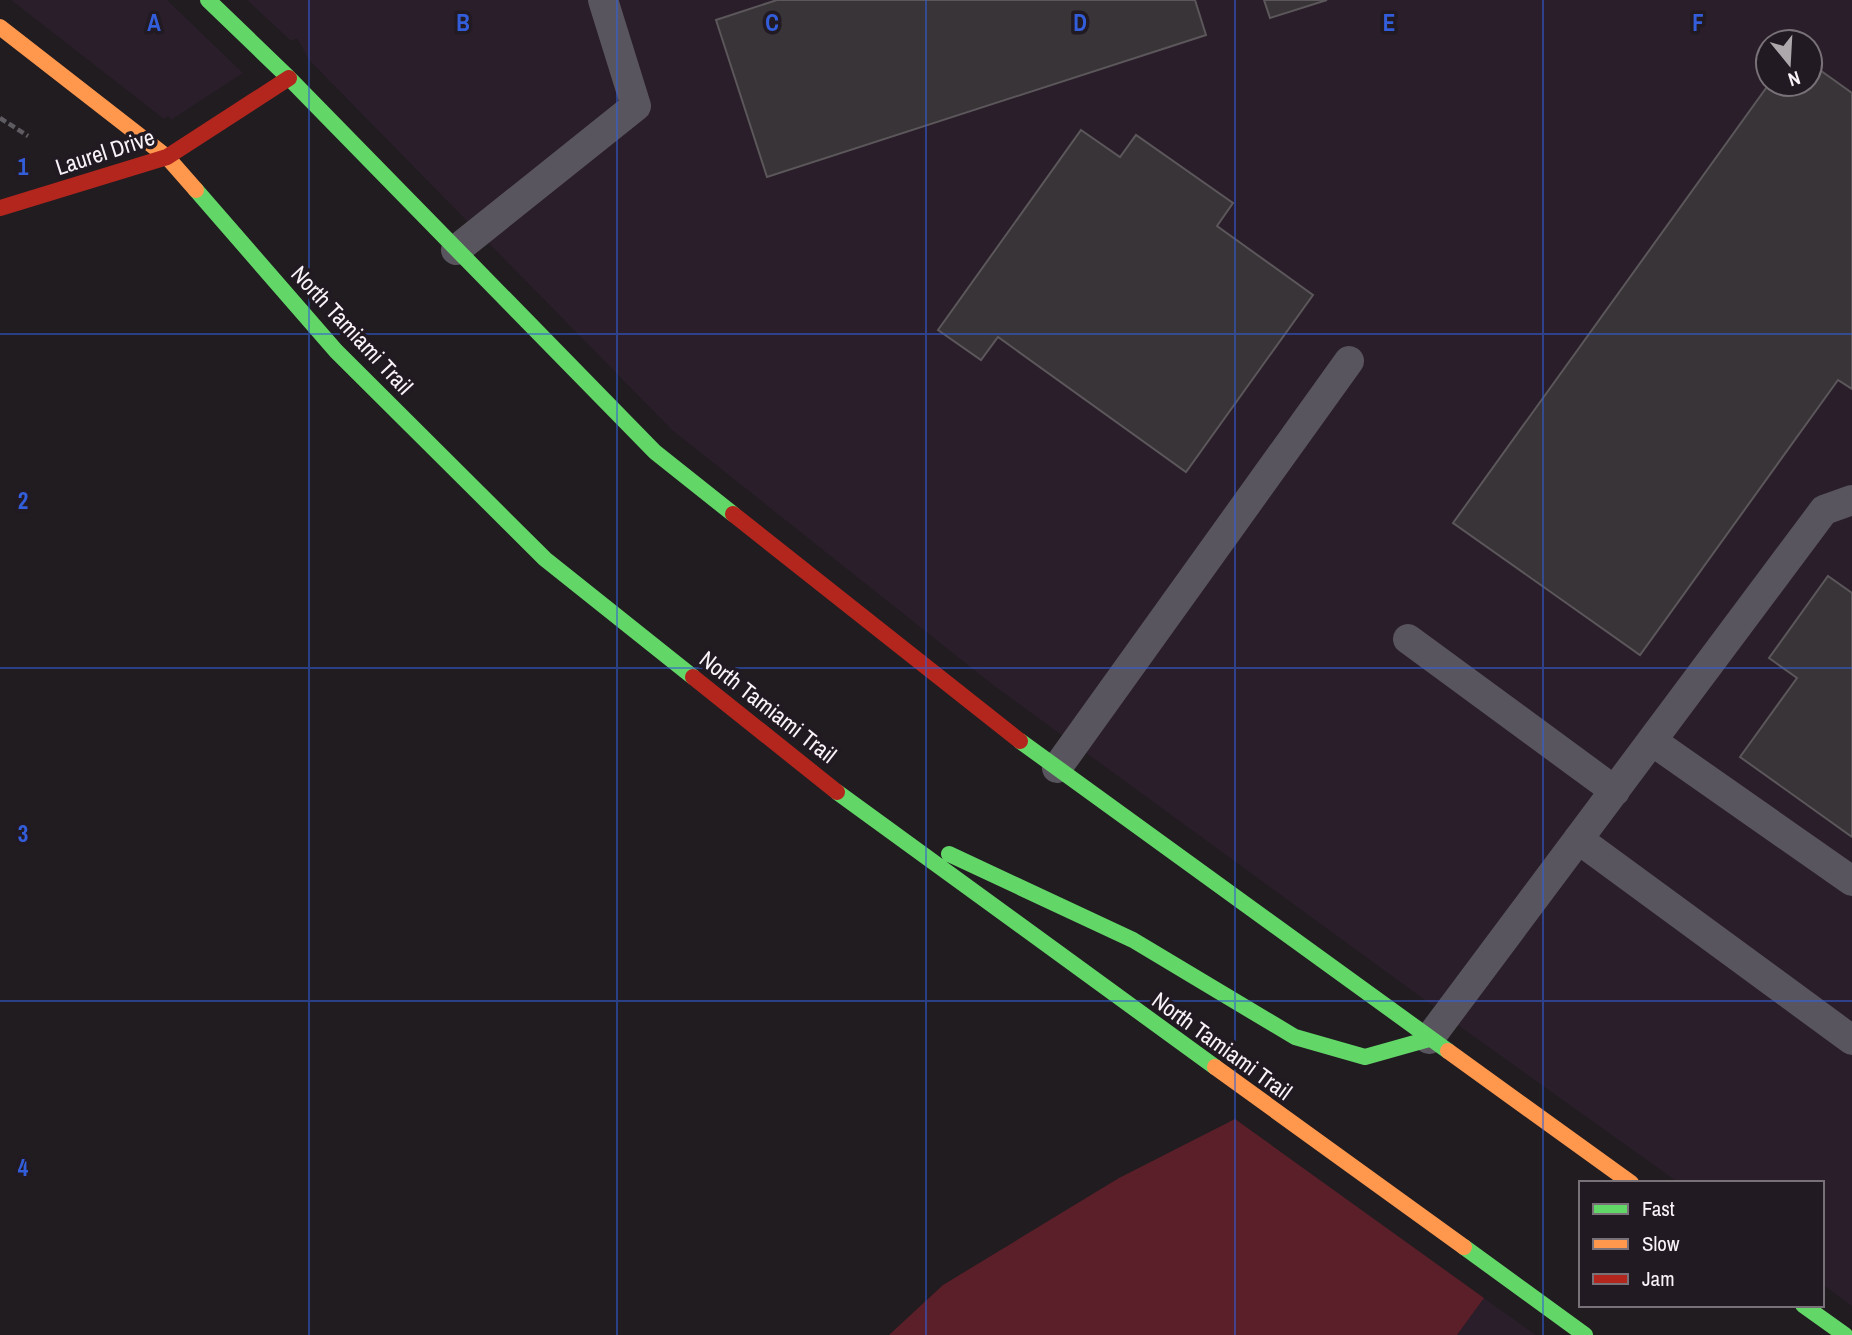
<svg xmlns="http://www.w3.org/2000/svg" width="1852" height="1335" font-family="'Archivo Narrow',sans-serif">
	<style>
		.built { fill: #291e29; fill-rule: evenodd }
		.green { fill: #5a1f29 }
		.building { fill: #383437; stroke: #5b575a; stroke-width: 2 }
		.lines { fill: none; stroke-linecap: round; stroke-linejoin: round }
		.path { stroke: #5f5c61; stroke-width: 4.5; stroke-dasharray: 7 3.5; stroke-linecap: butt }
		.lane { stroke: #59555e; stroke-width: 30 }
		.fast { stroke: #63d668; stroke-width: 16 }
		.slow { stroke: #ff974d; stroke-width: 16 }
		.jam { stroke: #b3261e; stroke-width: 16 }
		.grid { fill: none; stroke: #335edb; stroke-width: 2; stroke-opacity: 0.55 }
		.labels { text-anchor: middle; stroke-width: 7; stroke-linejoin: round; paint-order: stroke }
		.street-label { font-size: 23px; fill: #f9f3f8; stroke: #221a22 }
		.grid-label { font-size: 23px; text-anchor: middle; font-weight: bold; fill: #335edb; stroke: #221a22; stroke-width: 7; stroke-linejoin: round; paint-order: stroke }
	</style>
	<rect width="100%" height="100%" fill="#201c20"/>
	<path class="built" d="M11 0H167L243 73 171 120 168 116 164 119Z
		M247 0H1852V1306L1822 1284V1183H1679L1452 1021 1446 1003 1433 1006 993 685 672 430 309 60 297 38 291 41ZM1768 42H1810V84H1768Z
		M1484 1298 1536 1335H1457Z"/>
	<path class="green" d="M1235 1119 1484 1298 1457 1335H889L943 1285 1119 1178Z"/>
	<path class="building" d="M777 0H1195L1206 35 767 177 716 20Z
		M1264 0H1327L1270 18Z
		M1810 63 1852 93V389L1838 380 1640 655 1453 523 1769 84H1810Z
		M1081 130 1120 157 1136 135 1233 203 1217 226 1313 295 1186 472 998 337 981 360 938 330Z
		M1828 576 1852 593V837L1740 757 1797 678 1769 658Z"/>
	<g class="lines">
		<path class="path" d="M0 118 28 136"/>
		<path class="lane" d="M456 250 636 106 603 0
			M1408 639 1615 791
			M1652 741 1852 881
			M1057 768 1349 361
			M1578 839 1852 1040
			M1429 1039 1824 510 1852 500"/>
		<path class="fast" d="M208 0 289 78 655 452 733 514
			M196 190 336 351 545 559 693 677
			M1020 741 1448 1051
			M837 792 1215 1067
			M949 854 1133 940 1295 1037 1365 1057 1429 1039
			M1464 1247 1585 1335
			M1803 1305 1845 1335"/>
		<path class="slow" d="M0 27 167 157 196 190
			M1448 1051 1631 1183
			M1215 1067 1464 1247"/>
		<path class="jam" d="M0 208 167 157 289 78
			M733 514 1020 741
			M693 677 837 792"/>
	</g>
	<path class="grid" d="M309 0V1335M617 0V1335M926 0V1335M1235 0V1335M1543 0V1335M0 334H1852M0 668H1852M0 1001H1852"/>
	<g class="labels">
		<g class="street-label">
			<text transform="translate(105 152) rotate(-18)" y="8">Laurel Drive</text>
			<text transform="translate(352 330) rotate(47)" y="8">North Tamiami Trail</text>
			<text transform="translate(768 707) rotate(38)" y="8">North Tamiami Trail</text>
			<text transform="translate(1222 1046) rotate(36)" y="8">North Tamiami Trail</text>
		</g>
	</g>
	<g class="grid-label">
		<text x="154" y="31">A</text>
		<text x="463" y="31">B</text>
		<text x="772" y="31">C</text>
		<text x="1080" y="31">D</text>
		<text x="1389" y="31">E</text>
		<text x="1698" y="31">F</text>
		<text x="23" y="175">1</text>
		<text x="23" y="509">2</text>
		<text x="23" y="842">3</text>
		<text x="23" y="1176">4</text>
	</g>
	<rect x="1579" y="1181" width="245" height="126" fill="#221a22" stroke="#787178" stroke-width="2"/>
	<rect x="1593" y="1204" width="35" height="10" fill="#63d668" stroke="#787178" stroke-width="2"/>
	<text x="1642" y="1216" font-size="21" fill="#f9f3f8">Fast</text>
	<rect x="1593" y="1239" width="35" height="10" fill="#ff974d" stroke="#787178" stroke-width="2"/>
	<text x="1642" y="1251" font-size="21" fill="#f9f3f8">Slow</text>
	<rect x="1593" y="1274" width="35" height="10" fill="#b3261e" stroke="#787178" stroke-width="2"/>
	<text x="1642" y="1286" font-size="21" fill="#f9f3f8">Jam</text>
	<g transform="translate(1789 63) rotate(162)"><circle r="33" fill="#221a22" stroke="#787178" stroke-width="2"/>
	<path d="M0-5L12 26L0 18L-12 26Z" fill="#ada8ac"/>
	<text y="-10" font-size="19" font-weight="bold" text-anchor="middle" fill="#f9f3f8">N</text>
	</g>
</svg>
